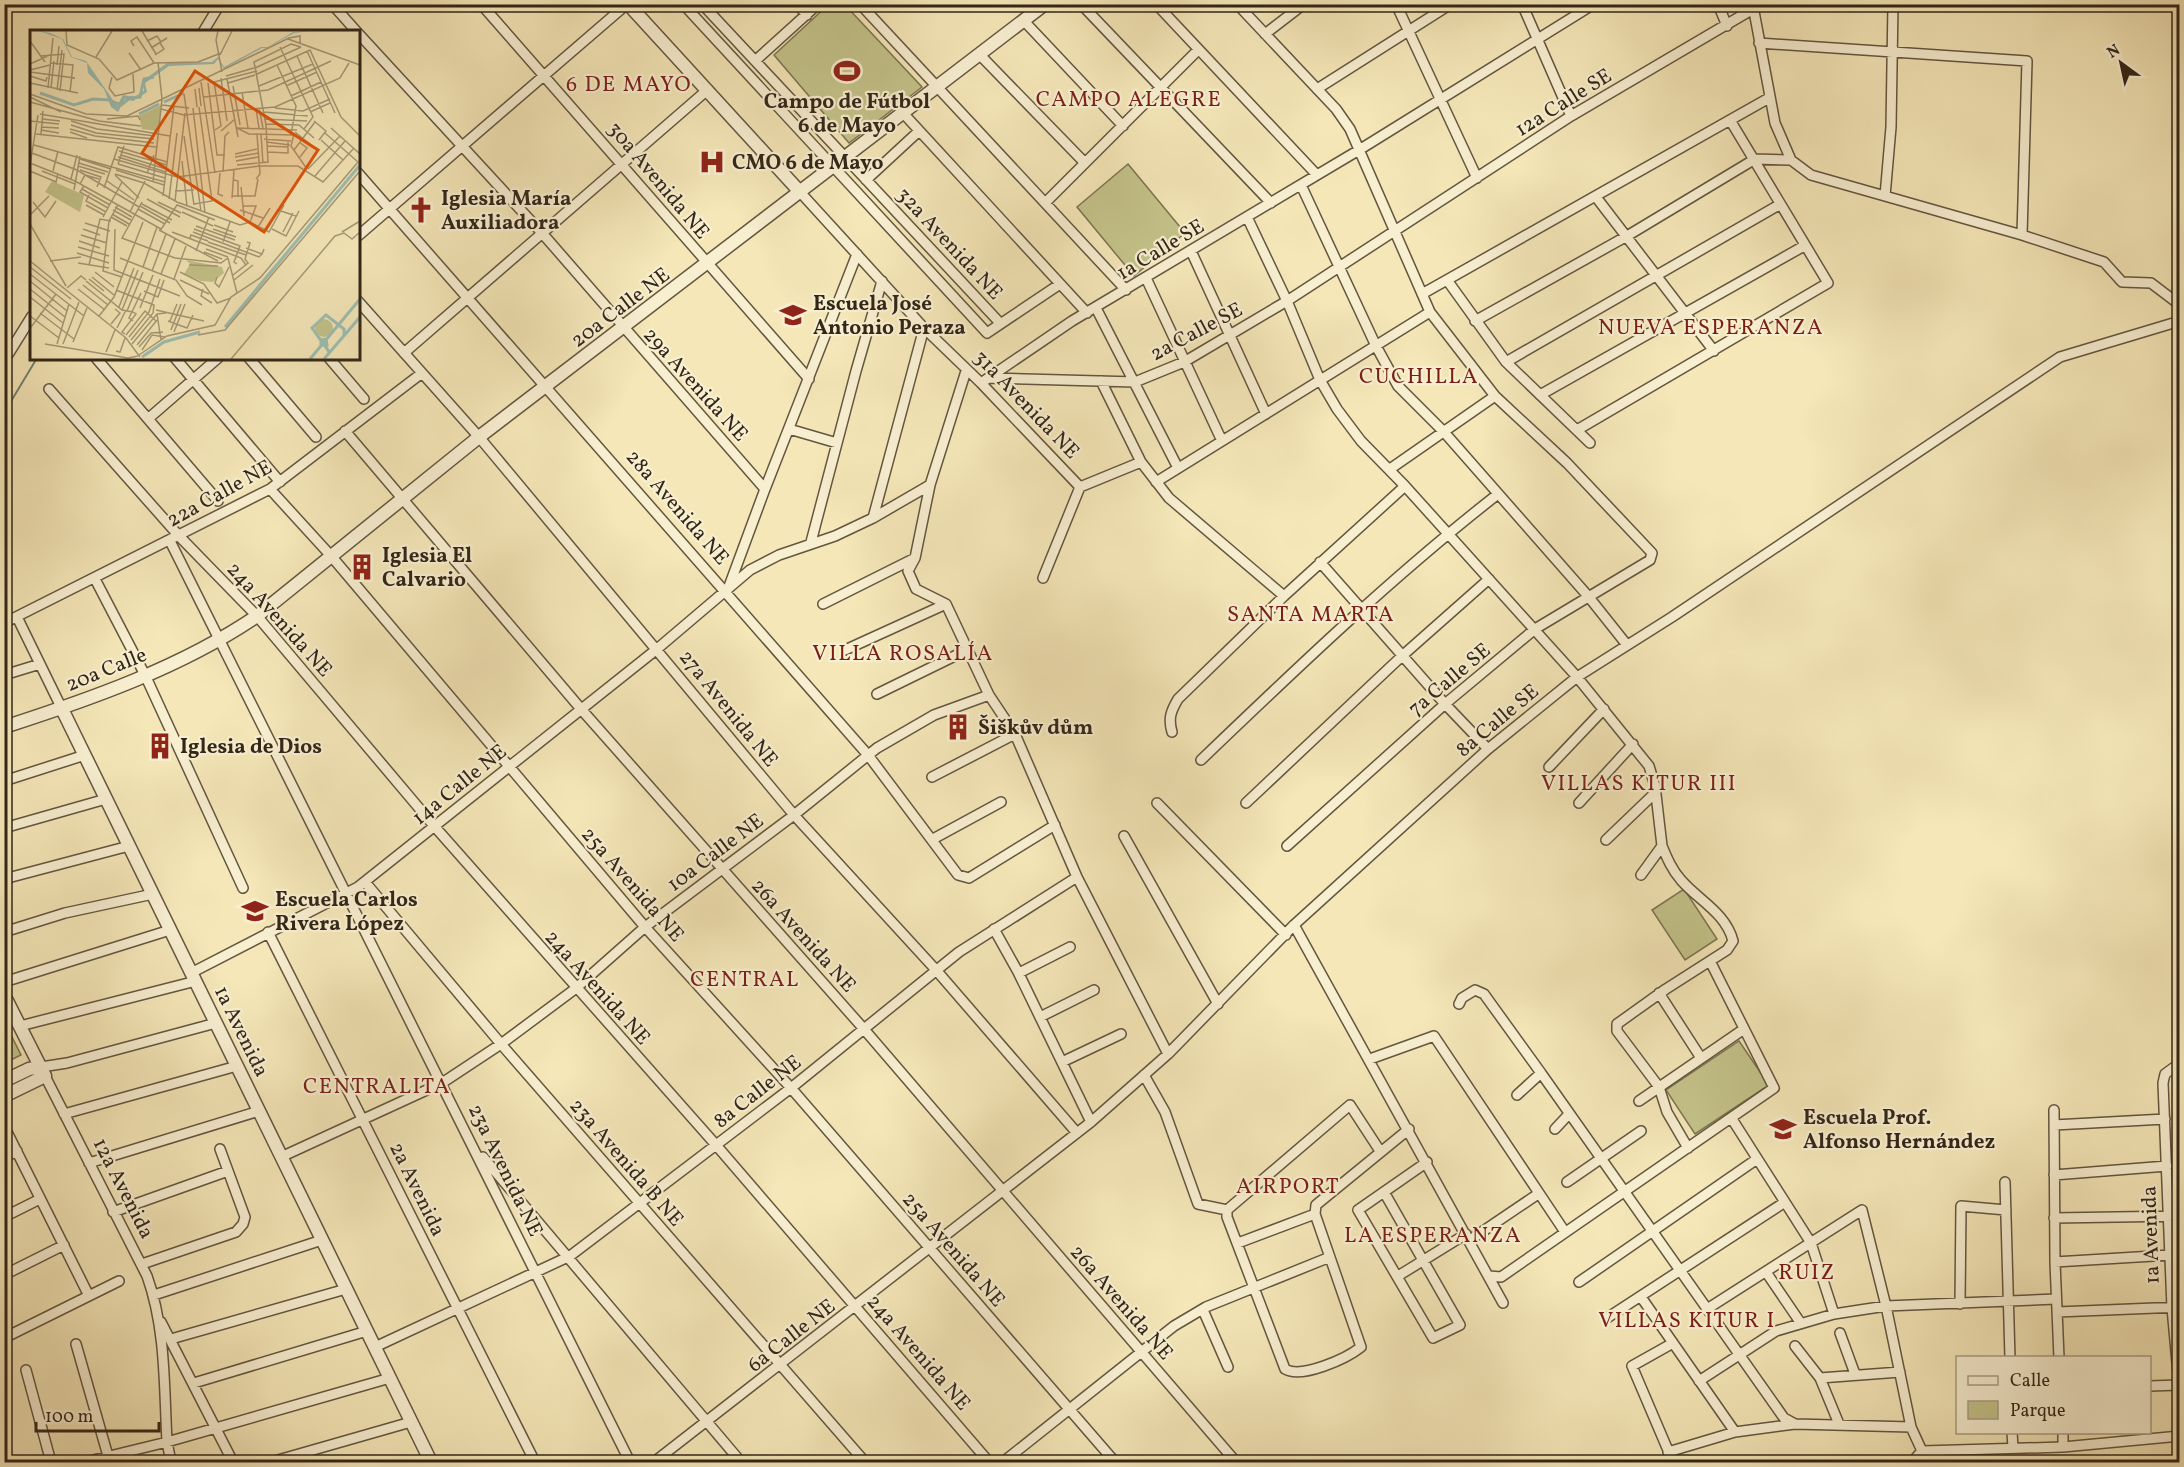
<svg xmlns="http://www.w3.org/2000/svg" width="2184" height="1467" font-family="Vollkorn,serif">
	<style>
		.green { fill: #c4c38a; stroke: #7b7451; stroke-width: 1.5 }
		.lines { fill: none; stroke-linecap: round; stroke-linejoin: round }
		.stream { stroke: #728275; stroke-width: 2 }
		.minor-casing { stroke: #635640; stroke-width: 12 }
		.tertiary-casing { stroke: #635640; stroke-width: 15 }
		.minor { stroke: #f8efd1; stroke-width: 9 }
		.tertiary { stroke: #f8efd1; stroke-width: 12 }
		.labels { text-anchor: middle; stroke-width: 4.5; stroke-linejoin: round; paint-order: stroke }
		.poi-label { font-size: 21px; font-weight: bold; fill: #322618; stroke: #f8efd1; text-anchor: start }
		.street-label { font-size: 21px; fill: #322618; stroke: #f8efd1 }
		.neighbourhood-label { font-size: 22px; letter-spacing: 1.5px; fill: #7a1f14; stroke: #f8efd1 }
		.inset-river { fill: none; stroke: #9dbfb3; stroke-width: 3 }
		.inset-road { fill: none; stroke: #a79a78; stroke-width: 1.5 }
		.view { fill: #df560d; fill-opacity: 0.15; stroke: #df560d; stroke-width: 3 }
		.inset-edge { fill: none; stroke: #322618; stroke-width: 3 }
	</style>
	<rect width="100%" height="100%" fill="#f5e7b8"/>
	<filter id="stains"><feTurbulence type="fractalNoise" baseFrequency=".00333" numOctaves="4"/><feColorMatrix values="0 0 0 0 .2 0 0 0 0 .09 0 0 0 0 .02 0 0 0 .5 -.17"/></filter>
	<radialGradient id="worn" r=".72"><stop offset=".6" stop-color="#630" stop-opacity="0"/><stop offset="1" stop-color="#630" stop-opacity=".3"/></radialGradient>
	<path class="green" d="M828 5H845L922 87 849 143 774 55Z
		M1128 164 1185 233 1134 276 1077 207Z
		M1684 889 1717 939 1685 960 1652 910Z
		M5 1023 21 1055 5 1063H4Z
		M1739 1041 1769 1085 1695 1134 1666 1090Z"/>
	<g class="lines">
		<path class="stream" d="M4 413 37 358"/>
		<g class="minor-casing">
			<path id="minor" d="M332 4 357 32
				M481 4 809 379
				M683 4 987 333 1060 284
				M702 4 1000 323
				M797 4 807 15
				M860 4 1126 290
				M1081 4 1271 203
				M1156 4 1317 175
				M1237 4 1336 109 1350 129 1430 312 1495 396 1567 463 1652 553 1650 560 1535 629 1445 704 1287 846
				M1396 4 1477 178
				M1522 4 1571 116
				M1718 4 1727 26
				M1753 6 1775 123 1791 160 1811 175 2022 235 2104 262 2122 282 2151 283 2180 305
				M1024 21 1123 126
				M203 32 220 4
				M358 33 542 233 765 489 728 589
				M1265 34 1304 4
				M1759 43 2027 61 2022 235
				M980 55 1085 163
				M755 61 818 4
				M1317 89 1451 4
				M903 113 1087 313
				M358 173 868 755 958 875 969 878 1055 825
				M866 180 919 131
				M1301 185 1376 346 1398 386 1444 432 1588 596 1627 645
				M800 192 924 328 981 383 1080 487
				M1885 196 1891 127 1893 4
				M1596 197 1714 351
				M1045 203 1198 50
				M1247 217 1287 301 1320 380 1337 409 1361 441 1405 486 1577 677 1649 766 1655 786 1662 846 1641 875
				M358 236 627 4
				M1191 251 1266 414
				M1146 278 1222 441
				M1447 280 1506 362 1590 443
				M1422 294 1769 98
				M358 301 479 437 794 815 936 970 1077 1133
				M1096 308 1178 468
				M1475 321 1627 236 1755 159 1791 160
				M404 353 705 92
				M96 358 218 501
				M175 358 280 482
				M249 358 316 437
				M329 358 364 399
				M4 361 32 316
				M1506 362 1779 205
				M966 371 930 485 915 558 908 571 916 589 946 604 989 695 1015 734 1077 877 1168 1054
				M989 378 1135 382 1184 362 1287 301 1571 116 1753 9
				M1101 381 1141 462 1169 498 1284 596
				M981 383 1072 321 1359 150 1594 4
				M49 389 179 536 257 616 435 827 716 1145 989 1462
				M1540 395 1804 246
				M149 418 218 358
				M789 429 837 443
				M1577 430 1828 283 1730 120
				M345 431 581 709 863 1028 1236 1462
				M1390 469 1495 396
				M1156 482 1430 312
				M270 489 332 557 645 927 791 1088 1115 1462
				M765 489 857 254
				M873 518 924 328
				M170 541 630 1462
				M811 542 856 371 882 281
				M1320 562 1445 704 1488 749
				M1043 578 1080 487 1141 462
				M95 579 145 675 243 888
				M823 604 915 558
				M17 617 62 709
				M4 623 270 489 422 373
				M845 650 946 604
				M4 675 40 664
				M877 694 967 650
				M1172 732C1168 718 1171 711 1178 699L1284 596 1405 486
				M1201 760C1297 668 1393 576 1498 494
				M1549 767 1604 709
				M932 777 1015 734
				M4 781 85 755
				M1157 803 1286 935
				M1246 803 1402 656 1489 579
				M1579 803 1633 744
				M4 828 106 799
				M1124 836 1218 1004
				M933 839 1001 802
				M1606 840 1656 792
				M1662 846C1667 858 1672 870 1681 880 1698 900 1726 913 1733 941L1727 950 1666 989 1617 1024V1031L1659 1087 1667 1112 1688 1148
				M4 879 129 846
				M365 882 501 1044 865 1462
				M1294 925 1503 1303
				M994 929 1018 972 1091 1122
				M4 932 65 913 153 894
				M268 932 535 1462
				M191 973 358 887 657 649 750 570 779 555 835 536 873 518 930 485
				M1019 973 1070 947
				M4 982 170 930
				M1659 993 1701 1058
				M1459 1004 1462 998 1475 990 1484 994 1541 1073
				M1040 1017 1094 990
				M20 1026 196 981
				M1370 1059 1434 1036 1565 1232
				M1062 1062 1121 1034
				M2180 1063 2165 1074 2163 1083 2172 1308 2180 1396
				M41 1067 67 1063 216 1023
				M1144 1075 1165 1112 1198 1204 1227 1210
				M45 1076 147 1276C166 1329 164 1387 167 1442L171 1462
				M1517 1095 1541 1073 1784 1418 1795 1424
				M1639 1101 1744 1029
				M2054 1110 2055 1262 2059 1358
				M64 1114 237 1066
				M1732 1119 1811 1243 1834 1314
				M2054 1125 2165 1119
				M4 1126 89 1296
				M1555 1129 1569 1114
				M4 1157 17 1151
				M281 1157 442 1083 501 1044 575 989 645 927 794 815 877 748 934 715 989 695
				M483 1157 741 1462
				M89 1163 259 1111
				M2054 1175 2167 1166
				M1567 1182 1641 1131
				M2005 1182 2010 1358
				M1384 1192 1460 1325 1433 1338 1358 1210 1427 1162
				M1227 1210V1217L1285 1369C1301 1379 1346 1359 1361 1347L1315 1214 1316 1205 1409 1129
				M1227 1210 1350 1105 1380 1151
				M113 1212 228 1171
				M4 1217 40 1199
				M2054 1218 2180 1216
				M1470 1240 1538 1194
				M1238 1243 1315 1214
				M2055 1262 2170 1255
				M142 1264 236 1232 243 1224 245 1217 220 1149
				M1766 1272 1800 1322
				M4 1275 64 1245
				M1398 1276 1466 1234
				M1489 1276 1501 1277 1774 1088 1710 961
				M1579 1282 1757 1159
				M154 1295 322 1240
				M1641 1297 1735 1432
				M1960 1304 1961 1206 2006 1210
				M1707 1309 1862 1210 1886 1306 1911 1427 1922 1451
				M1203 1310 1228 1367
				M2057 1312 2180 1307
				M1607 1318 1785 1202
				M161 1322 233 1462
				M1840 1333 1855 1374
				M4 1338 119 1281
				M171 1339 346 1289
				M76 1344 108 1456
				M1795 1346 1820 1378 1839 1424
				M375 1347 570 1256 791 1088 959 952 1077 877
				M26 1370 51 1462
				M1820 1378 1900 1372
				M1699 1381 1776 1331 1834 1314 1886 1306 2056 1299
				M194 1383 367 1331
				M2150 1386 2179 1385
				M2012 1432 2013 1448
				M2063 1432V1447
				M1668 1452 1735 1432 1795 1424 1911 1427
				M85 1462 167 1442 390 1378
				M271 1462 411 1422
				M654 1462 1091 1122 1168 1054 1294 925 1488 749 1577 677 1672 617 2060 357 2180 321
				M1003 1462 1174 1326 1206 1307 1330 1257
				M1673 1462 1632 1366 1673 1343
				M1912 1462 1922 1451 2063 1447 2180 1436"/>
		</g>
		<g class="tertiary-casing">
			<path id="tertiary" d="M628 4 800 192
				M62 709 431 1462
				M4 727C91 699 182 667 257 616L479 437 1045 4
				M4 995 45 1076 4 1096
				M4 1081 29 1069 41 1067"/>
		</g>
		<use href="#minor" class="minor"/>
		<use href="#tertiary" class="tertiary"/>
	</g>
	<defs>
		<g id="stadium-bare" transform="scale(2.07)"><path d="M0-5a6.5 5 0 1 0 0 10a6.5 5 0 1 0 0-10ZM-3.5-1.8h7v3.6h-7Z" fill="#8f2418" stroke="#f8efd1" stroke-width="2.5" paint-order="stroke"/></g>
		<g id="hospital-bare" transform="scale(2.07)"><path d="M-5-5h3v3.5h4V-5h3V5h-3V1.5h-4V5h-3Z" fill="#8f2418" stroke="#f8efd1" stroke-width="2.5" paint-order="stroke"/></g>
		<g id="church-bare" transform="scale(2.07)"><path d="M-1.2-6h2.4v3.5h3.3v2.4h-3.3V6h-2.4V-.1h-3.3v-2.4h3.3Z" fill="#8f2418" stroke="#f8efd1" stroke-width="2.5" paint-order="stroke"/></g>
		<g id="school-bare" transform="scale(2.07)"><path d="M0-5L7-2L0 1L-7-2ZM-4 1L0 2.5L4 1V4Q0 6-4 4Z" fill="#8f2418" stroke="#f8efd1" stroke-width="2.5" paint-order="stroke"/></g>
		<g id="building-bare" transform="scale(2.07)"><path d="M-4-6H4V6H1V3H-1V6H-4ZM-2.5-4.3h1.7v1.8h-1.7ZM.8-4.3h1.7v1.8H.8ZM-2.5-1h1.7V.8h-1.7ZM.8-1h1.7V.8H.8Z" fill="#8f2418" stroke="#f8efd1" stroke-width="2.5" paint-order="stroke"/></g>
	</defs>
	<g fill-rule="evenodd">
		<use href="#stadium-bare" x="847" y="71"/>
		<use href="#hospital-bare" x="712" y="162"/>
		<use href="#church-bare" x="421" y="210"/>
		<use href="#school-bare" x="793" y="315"/>
		<use href="#building-bare" x="362" y="567"/>
		<use href="#building-bare" x="958" y="727"/>
		<use href="#building-bare" x="160" y="746"/>
		<use href="#school-bare" x="255" y="911"/>
		<use href="#school-bare" x="1783" y="1129"/>
	</g>
	<g class="labels">
		<g class="poi-label">
			<text x="847" y="108" text-anchor="middle">Campo de Fútbol<tspan x="847" dy="24">6 de Mayo</tspan></text>
			<text x="732" y="169">CMO 6 de Mayo</text>
			<text x="441" y="205">Iglesia María<tspan x="441" dy="24">Auxiliadora</tspan></text>
			<text x="813" y="310">Escuela José<tspan x="813" dy="24">Antonio Peraza</tspan></text>
			<text x="382" y="562">Iglesia El<tspan x="382" dy="24">Calvario</tspan></text>
			<text x="978" y="734">Šiškův dům</text>
			<text x="180" y="753">Iglesia de Dios</text>
			<text x="275" y="906">Escuela Carlos<tspan x="275" dy="24">Rivera López</tspan></text>
			<text x="1803" y="1124">Escuela Prof.<tspan x="1803" dy="24">Alfonso Hernández</tspan></text>
		</g>
		<g class="street-label">
			<text transform="translate(1563 102) rotate(-32)" y="7">12a Calle SE</text>
			<text transform="translate(659 180) rotate(50)" y="7">30a Avenida NE</text>
			<text transform="translate(950 243) rotate(47)" y="7">32a Avenida NE</text>
			<text transform="translate(1160 249) rotate(-31)" y="7">1a Calle SE</text>
			<text transform="translate(620 307) rotate(-37)" y="7">20a Calle NE</text>
			<text transform="translate(1196 331) rotate(-28)" y="7">2a Calle SE</text>
			<text transform="translate(696 384) rotate(48)" y="7">29a Avenida NE</text>
			<text transform="translate(1027 404) rotate(46)" y="7">31a Avenida NE</text>
			<text transform="translate(219 493) rotate(-29)" y="7">22a Calle NE</text>
			<text transform="translate(678 507) rotate(49)" y="7">28a Avenida NE</text>
			<text transform="translate(280 619) rotate(48)" y="7">24a Avenida NE</text>
			<text transform="translate(106 669) rotate(-22)" y="7">20a Calle</text>
			<text transform="translate(1449 679) rotate(-40)" y="7">7a Calle SE</text>
			<text transform="translate(729 708) rotate(51)" y="7">27a Avenida NE</text>
			<text transform="translate(1497 720) rotate(-40)" y="7">8a Calle SE</text>
			<text transform="translate(459 784) rotate(-39)" y="7">14a Calle NE</text>
			<text transform="translate(715 852) rotate(-37)" y="7">10a Calle NE</text>
			<text transform="translate(633 884) rotate(49)" y="7">25a Avenida NE</text>
			<text transform="translate(804 935) rotate(48)" y="7">26a Avenida NE</text>
			<text transform="translate(598 987) rotate(48)" y="7">24a Avenida NE</text>
			<text transform="translate(242 1031) rotate(64)" y="7">1a Avenida</text>
			<text transform="translate(757 1091) rotate(-38)" y="7">8a Calle NE</text>
			<text transform="translate(627 1162) rotate(49)" y="7">23a Avenida B NE</text>
			<text transform="translate(506 1170) rotate(64)" y="7">23a Avenida NE</text>
			<text transform="translate(124 1188) rotate(63)" y="7">12a Avenida</text>
			<text transform="translate(418 1189) rotate(64)" y="7">2a Avenida</text>
			<text transform="translate(2150 1235) rotate(-92)" y="7">1a Avenida</text>
			<text transform="translate(954 1249) rotate(49)" y="7">25a Avenida NE</text>
			<text transform="translate(1122 1302) rotate(49)" y="7">26a Avenida NE</text>
			<text transform="translate(791 1335) rotate(-38)" y="7">6a Calle NE</text>
			<text transform="translate(919 1352) rotate(49)" y="7">24a Avenida NE</text>
		</g>
		<g class="neighbourhood-label">
			<text x="629" y="91">6 DE MAYO</text>
			<text x="1129" y="106">CAMPO ALEGRE</text>
			<text x="1711" y="334">NUEVA ESPERANZA</text>
			<text x="1419" y="383">CUCHILLA</text>
			<text x="1311" y="621">SANTA MARTA</text>
			<text x="903" y="660">VILLA ROSALÍA</text>
			<text x="1639" y="790">VILLAS KITUR III</text>
			<text x="745" y="986">CENTRAL</text>
			<text x="377" y="1093">CENTRALITA</text>
			<text x="1288" y="1193">AIRPORT</text>
			<text x="1433" y="1242">LA ESPERANZA</text>
			<text x="1807" y="1279">RUIZ</text>
			<text x="1687" y="1327">VILLAS KITUR I</text>
		</g>
	</g>
	<g transform="translate(30 30)">
		<rect width="330" height="330" fill="#f5e7b8"/>
		<path d="M131 75 128 101 112 99 109 86ZM22 151 54 165 50 182 15 162ZM156 230 192 237 194 243 183 252 171 251 154 244 160 234ZM285 298a9 9 0 1 1 18 0a9 9 0 1 1-18 0Z" fill="#c4c38a"/>
		<path d="M9 1 20 3 33 9 42 27 56 31 87 76 93 65 104 67 114 61V50L137 33 182 32 188 27 194 37 231 17H238L263 2 281 1 264 3 237 18H232L194 39 188 29 184 34 139 36 115 53 117 62 103 71 95 69 88 82 81 77 74 59 58 43 57 33 41 27 32 9Z" fill="#9dbfb3"/>
		<path class="inset-river" d="M10 63 44 75 63 69 80 70M81 71 91 75 100 68 110 67 114 49 124 47M134 72 154 63M109 84 129 74M195 297 330 135M296 309 297 315H291V310ZM300 323 282 298 296 285 314 299V305M112 327 134 312 170 302M280 329 330 269M294 329 330 287"/>
		<path class="inset-road" d="M36 1 37 15 69 29 87 50 124 33 168 32 191 23M112 1 126 24M188 1 186 10 192 42M258 9 330 35M0 11 15 32M117 11 127 6 131 12M104 16 101 11 107 7 124 33M250 17 283 87 274 99M121 18 137 8M277 21 305 83M99 23 111 40M125 25 134 19 130 13M190 25 202 1M11 26 34 24 30 61M267 26 293 83M66 27 82 1M21 33 43 35 40 62M0 34 22 24M27 35 29 16M247 35 266 76 261 105M225 38 271 17M0 40 20 35M0 42 45 48M227 44 280 20 311 87 330 106M0 46 16 51 17 47M196 46 224 38M82 47 79 58 85 66 104 62 103 44M191 48 197 91M197 49 208 107M171 52 185 143M0 53 48 63M178 53 187 125H195M198 53 225 45M203 56 210 95M229 56 283 34M256 56 287 42M18 58 23 8M21 58 24 31M169 58 171 76M165 59 167 77M27 60 32 20M212 62 218 98M0 64 56 84 97 86 259 8 270 6V13M154 64 171 181M261 66 291 52M0 67 31 82M174 67 238 60 301 31M0 72 69 91 111 96M132 75 159 78M163 78 175 183M229 78 233 98M245 78 273 81 300 69M131 79 154 85 245 77 310 48 319 33M226 79 229 98M234 82 278 86M280 82 300 73M10 84 140 106M12 89 30 91M77 89 108 86 110 90M235 89 277 91M0 91 29 94M41 91 67 99 125 106M284 91 296 101 289 110M236 94 269 95 284 108M41 95 66 103 124 109M11 97 29 98M207 98 267 100M207 98 219 104 263 105M301 98 330 124M40 99 65 106 124 113M11 100 29 103M185 100 191 96 184 52 227 41M191 101 205 89M40 102 57 108M265 102 280 114M6 104 126 117M11 104 13 81M231 104 233 134M264 104 261 116 277 139M154 106 164 175M234 109 261 111M291 110 313 130M236 112 260 115M269 112 277 118 270 127M4 115 135 152M237 116 258 117M264 120 285 92M89 121 137 135M238 122 258 123V112M2 123 47 140 109 177M205 124 227 119M91 125 136 139M88 127 136 142M205 127 229 123M50 129 81 139M84 129 147 147 229 136H268L293 152 324 118M152 131 157 176M206 131 228 127M0 133 45 151 131 199M49 133 78 142M88 134 94 116M88 134 135 148M0 135 8 85M207 135 238 132 236 95 224 32 261 14 271 17M48 136 75 144M278 139 310 106M50 140 71 147 67 157M86 140 134 155M0 141 26 152 28 143M12 141 45 154M23 141 28 121M193 142 195 106 199 102M117 143 124 125M190 143 188 164 193 166M85 144 114 153 147 172 210 195 220 192 239 202 254 175M85 145 109 168M285 146 315 111M41 149 47 125M226 149 230 144 227 104M204 150 208 151V167M77 151 104 170M123 152 132 69 128 32M50 154 55 145 69 149M54 156 50 162 78 178M211 157 214 186M74 158 88 117 137 132M52 159 80 175M44 160 50 126M145 161 164 160M59 165 56 171 76 182M133 166 144 76M202 166H225L228 149M202 168 204 140M117 169 150 187M139 169 147 103M145 171 155 83M3 172 15 187 26 171M112 172 92 208 145 228 191 233 198 228M128 172 151 183M112 174 142 190M164 174 182 171 169 77M56 175 74 185M88 175 79 191 73 241 92 247M110 176 140 193M213 176H226L220 192M85 177 102 187M108 179 135 194M83 180 101 190M210 180 233 188M100 182 115 151M152 182 183 196M82 184 99 194M0 185 19 166M73 187 92 152M81 187 97 196M55 193 80 201M0 194 36 256M184 195 203 202M166 196 205 210M228 197 240 178M53 199 70 205M85 199 84 240 150 266M164 199 210 216 204 232 207 234M183 199 206 207M242 199 256 206 269 181M129 200 188 231M130 201 147 175 185 190M236 201 248 180 266 186M142 202 177 215M163 202 229 227 232 224M253 202 263 183M312 202 330 191M51 205 77 213M160 208 161 205 178 211M49 211 70 218M178 212 216 225M193 212 200 192M177 215 211 228 216 235M48 217 79 226M216 218 232 224 234 219M176 219 198 227M166 221 179 187M174 222 192 229M47 223 79 233M90 228 146 250 157 266 172 275M198 228 207 263M0 231 96 308 110 327M20 231 51 227M48 233 79 238M59 235 70 189 81 191M159 235 188 236M0 237 41 269M113 237 127 197M122 241 136 204M65 242 84 257M150 242 174 254 187 273 201 268M0 244 54 286M131 244 145 209M203 245 218 233 215 229 220 213 217 212M62 247 84 265M187 247 185 253 189 257 199 237M59 249 74 261M144 249 156 216M150 250 179 264M204 250 223 235M0 251 37 281M56 251 92 280 103 282M53 255 78 275M37 258 51 246 56 250M0 259 35 287M48 259 75 280M173 259 171 266 182 273M86 260 124 275 123 283 101 310M114 261 128 267 134 250M0 267 33 293M89 277 104 238M110 278 123 245M92 280 108 240M126 280 174 291M97 281 113 242M10 283 44 309M127 284 131 310M0 286 29 308M69 286 84 267 113 192M103 291 99 288 111 263M138 291 157 298 163 285M140 291 147 274M81 294 90 283 85 279M1 297 26 264M87 298 96 280M141 300 151 274M144 302 155 274M95 304 92 302 106 284 103 282M96 305 115 281 126 291M168 305 195 300 330 141M99 307 119 282 130 249M43 312 57 278M15 314 98 328 108 326M27 314 39 274M33 314 49 272M102 314 127 284 136 283M107 315 127 290M109 317 121 303 133 302M112 320 122 305 135 307M86 321 90 322 95 308M76 322 85 300M109 325 137 306 185 295 201 267 230 248 328 132 295 103M201 329 305 206 314 203 322 209 330 202"/>
		<path class="view" d="M165 41 288 120 234 202 112 123Z"/>
		<rect width="330" height="330" class="inset-edge"/>
	</g>
	<rect width="2184" height="1467" fill="none" stroke="#f5e7b8" stroke-width="24"/>
	<rect x="6" y="6" width="2172" height="1455" fill="none" stroke="#322618" stroke-width="3"/>
	<rect x="12" y="12" width="2160" height="1443" fill="none" stroke="#322618" stroke-width="1.5"/>
	<rect x="1956" y="1356" width="195" height="78" fill="#f8efd1" stroke="#a99f87" stroke-width="1.5"/>
	<rect x="1968" y="1376" width="30" height="9" fill="#f8efd1" stroke="#a99f87" stroke-width="1.5"/>
	<text x="2010" y="1386" font-size="18" fill="#322618">Calle</text>
	<rect x="1968" y="1401" width="30" height="18" fill="#c4c38a" stroke="#a99f87" stroke-width="1.5"/>
	<text x="2010" y="1416" font-size="18" fill="#322618">Parque</text>
	<g transform="translate(2121 63) rotate(327)" stroke="#f8efd1" stroke-width="4.5" paint-order="stroke">
	<path d="M0-4.5L10 22L0 15L-10 22Z" fill="#322618"/>
	<text y="-9" font-size="16" font-weight="bold" text-anchor="middle" fill="#322618">N</text>
	</g>
	<path d="M36 1422v9h123v-9" fill="none" stroke="#322618" stroke-width="3"/>
	<text x="45" y="1422" font-size="18" fill="#322618" stroke="#f8efd1" stroke-width="4.5" paint-order="stroke">100 m</text>
	<rect width="100%" height="100%" filter="url(#stains)"/>
	<rect width="100%" height="100%" fill="url(#worn)"/>
</svg>
